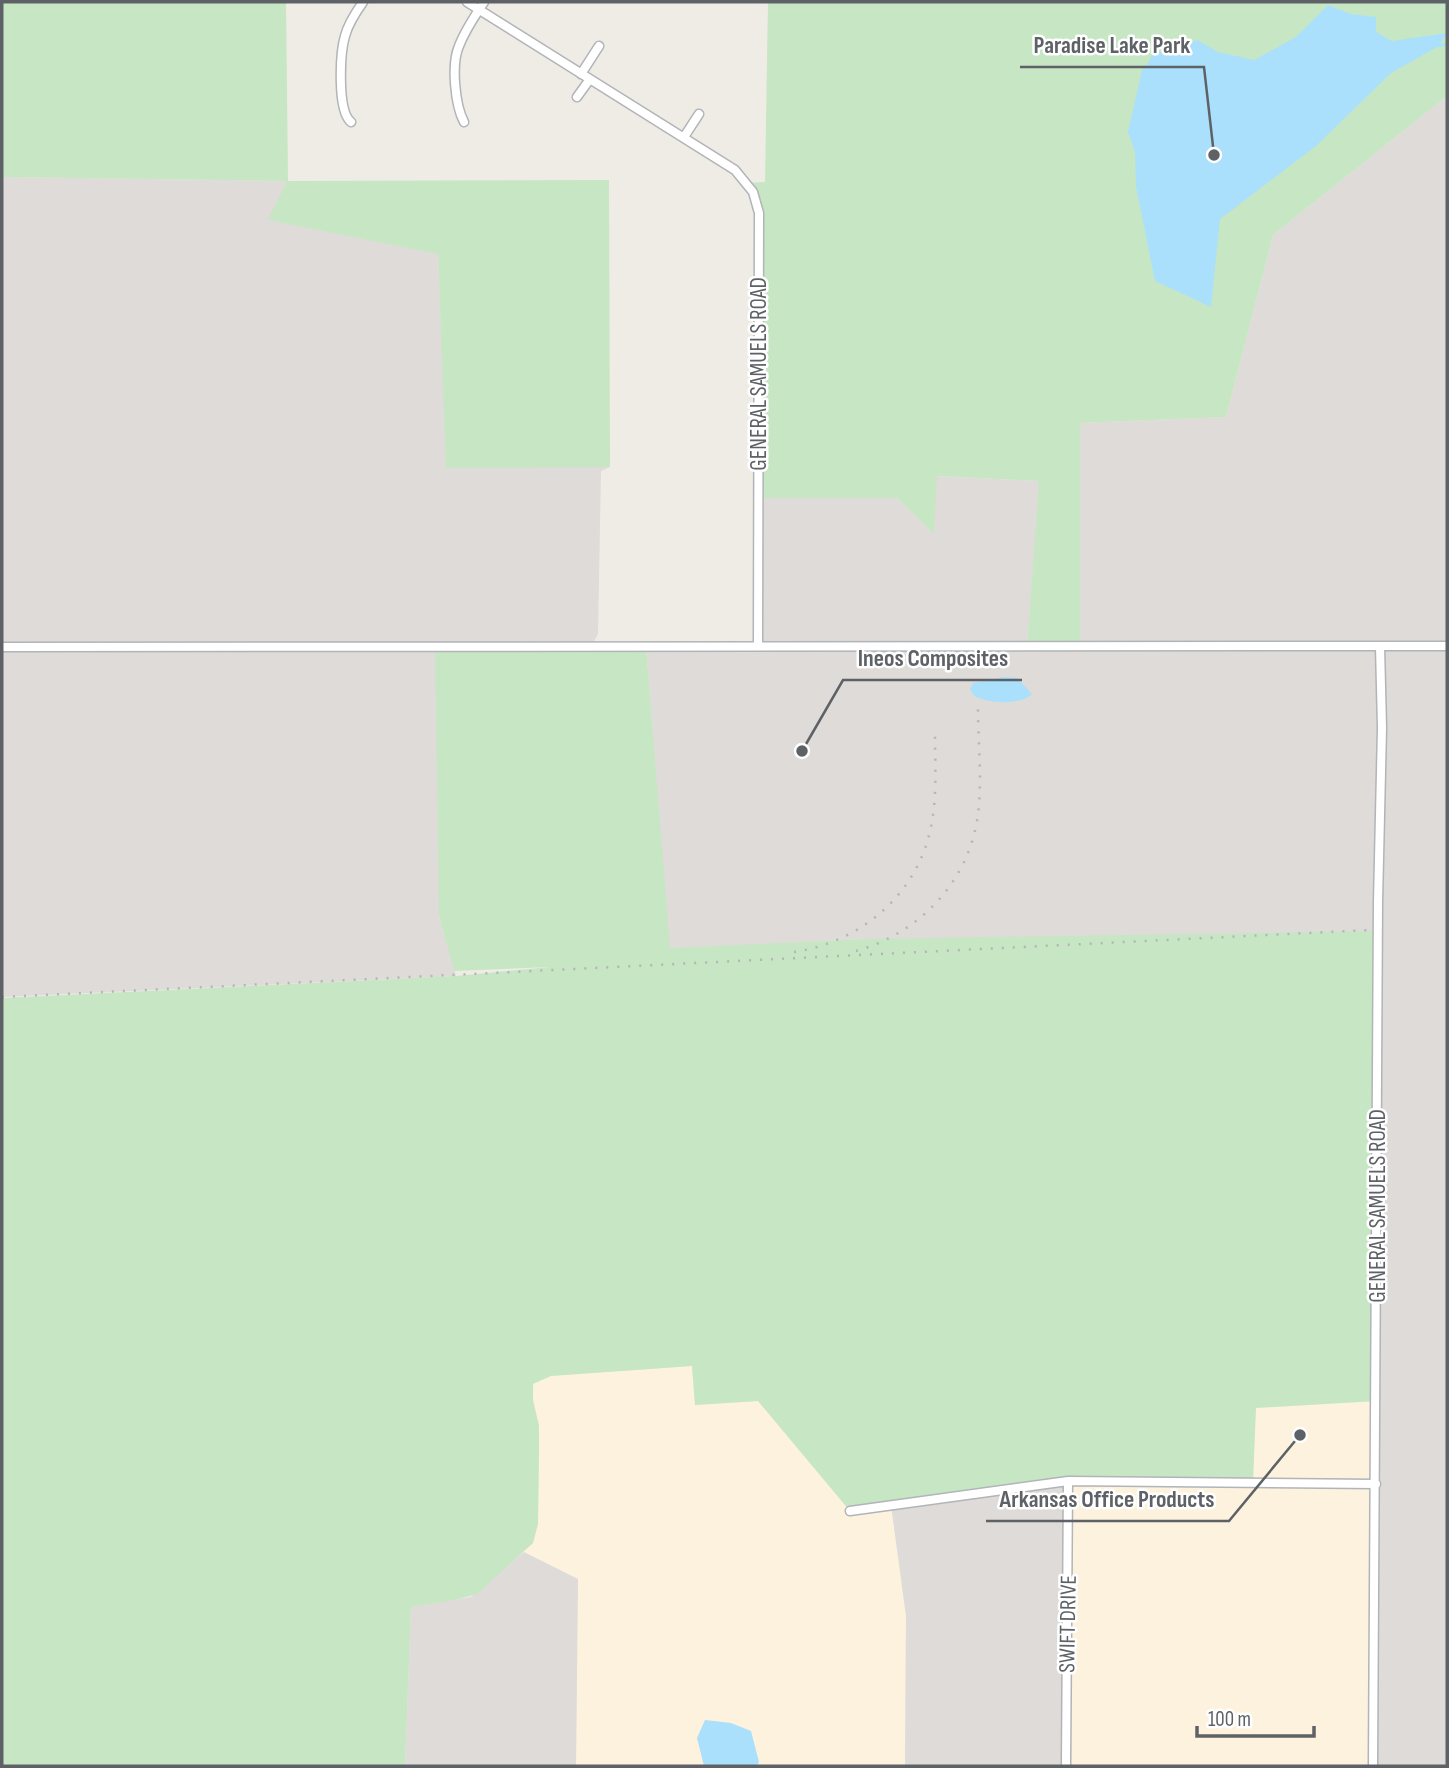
<svg xmlns="http://www.w3.org/2000/svg" width="1449" height="1768" font-family="'Sofia Sans Condensed',sans-serif">
	<style>
		.commercial { fill: #fdf2de }
		.industrial { fill: #dedbd8 }
		.green { fill: #c7e6c4 }
		.water { fill: #aae0fb }
		.lines { fill: none; stroke-linecap: round; stroke-linejoin: round }
		.stream { stroke: #aae0fb; stroke-width: 2.5 }
		.minor-casing { stroke: #b1b4b8; stroke-width: 11 }
		.minor { stroke: #fff; stroke-width: 8 }
		.rail { stroke: #b4b5b6; stroke-width: 2.5; stroke-dasharray: 2 9; stroke-linecap: butt }
		.labels { text-anchor: middle; stroke-width: 5; stroke-linejoin: round; paint-order: stroke }
		.street-label { font-size: 23px; fill: #5e6266; stroke: #fff }
		.leader { fill: none; stroke: #5e6266; stroke-width: 2.5 }
		.callout-dot { fill: #5e6266; stroke: #fff; stroke-width: 2.5 }
		.callout-label { font-size: 24px; text-anchor: middle; font-weight: bold; fill: #5e6266; stroke: #fff; stroke-width: 5; stroke-linejoin: round; paint-order: stroke }
	</style>
	<rect width="100%" height="100%" fill="#efece6"/>
	<path class="commercial" d="M692 1366 695 1405 758 1401 850 1511 891 1505 906 1616 905 1766H576L578 1579 521 1553 533 1543 538 1524 539 1426 533 1400 534 1377Z
		M1376 1401 1373 1766H1066L1068 1481 1253 1482 1255 1408Z"/>
	<path class="industrial" d="M1447 96V1766H1373L1377 1183 865 939 669 949 646 646 758 645 757 498H897L934 533 936 476 1040 481 1027 645 1080 483 1079 423 1226 417 1273 235Z
		M2 177 287 181 269 220 438 253 447 467H610L601 471 598 634 439 916 456 976 2 997Z
		M1068 1481 1066 1766H905L906 1616 891 1505Z
		M524 1552 578 1579 576 1766H405L411 1607 471 1597Z"/>
	<path class="green" d="M2 2H286L288 181 609 180 610 467 446 468 438 254 268 220 287 181 2 177Z
		M768 2H1447V96L1273 235 1226 417 1080 423V646H1027L1039 481 937 476 934 534 897 498H757L759 213 747 183 765 182Z
		M435 646H646L670 948 865 939 1378 931 1376 1401 1256 1408 1253 1483 1068 1481 850 1511 758 1401 695 1405 692 1366 551 1376 533 1384V1400L539 1426V1454L538 1524 533 1543 477 1594 455 1600 411 1607 405 1766H2V998L456 976 550 967 454 971 439 916Z"/>
	<path class="water" d="M1328 5 1351 14 1376 17V32L1392 41 1447 33 1439 46 1391 73 1316 146 1220 219 1211 307 1155 281 1136 187 1135 152 1128 132 1143 66 1147 65 1152 55 1175 46 1198 40 1218 52 1254 60 1296 37Z
		M1004 677 1017 678 1032 694C1020 706 988 703 974 696L970 689 973 683Z
		M705 1720 731 1723 751 1731 759 1762 757 1766H704L697 1738Z"/>
	<g class="lines">
		<path class="stream" d="M1439 46 1447 44"/>
		<g class="minor-casing">
			<path id="minor" d="M467 2 735 170 753 192 759 213 758 645
				M581 74 599 46
				M577 97 590 79
				M351 122C337 111 340 53 345 36 348 24 356 12 363 2
				M464 122C455 105 451 64 459 46 465 30 475 16 484 2
				M684 137 699 114
				M2 647 1447 646
				M850 1511 1068 1481 1376 1484
				M1066 1766 1068 1481
				M1373 1766 1378 902 1382 728 1380 646"/>
		</g>
		<use href="#minor" class="minor"/>
		<path class="rail" d="M856 951C917 934 966 885 977 821 983 785 978 745 978 708
			M794 952C863 942 921 891 932 821 937 793 935 763 935 735
			M2 997 1369 930"/>
	</g>
	<g class="labels">
		<g class="street-label">
			<text transform="translate(758 374) rotate(-90)" y="8">GENERAL SAMUELS ROAD</text>
			<text transform="translate(1377 1206) rotate(-90)" y="8">GENERAL SAMUELS ROAD</text>
			<text transform="translate(1067 1624) rotate(-89)" y="8">SWIFT DRIVE</text>
		</g>
	</g>
	<path class="leader" d="M1214 155L1204 67H1020M802 751L843 680H1022M1300 1435L1229 1521H986"/>
	<g class="callout-dot">
		<circle cx="1214" cy="155" r="7"/>
		<circle cx="802" cy="751" r="7"/>
		<circle cx="1300" cy="1435" r="7"/>
	</g>
	<g class="callout-label">
		<text x="1112" y="53">Paradise Lake Park</text>
		<text x="933" y="666">Ineos Composites</text>
		<text x="1107" y="1507">Arkansas Office Products</text>
	</g>
	<rect width="1449" height="1768" fill="none" stroke="#5e6266" stroke-width="7"/>
	<path d="M1197 1726v10h117v-10" fill="none" stroke="#5e6266" stroke-width="3.5"/>
	<text x="1208" y="1726" font-size="21" fill="#5e6266" stroke="#ffffff" stroke-width="5" paint-order="stroke">100 m</text>
</svg>
